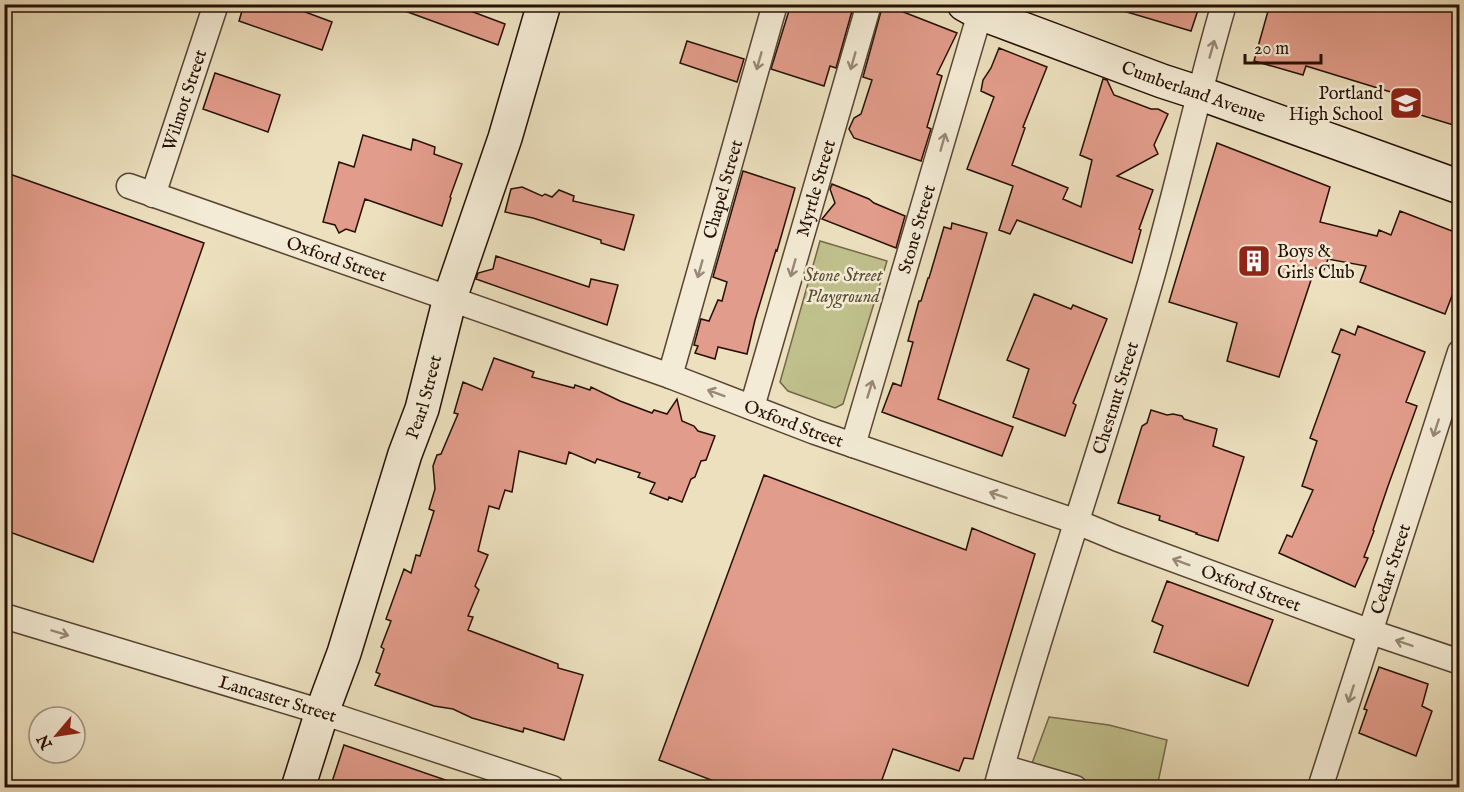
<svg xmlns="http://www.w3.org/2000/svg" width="1464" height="792" font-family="'IM FELL English',serif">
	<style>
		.green { fill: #c0c08c; stroke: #736848; stroke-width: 1.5 }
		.building { fill: #e29c8b; stroke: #261004; stroke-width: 1.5 }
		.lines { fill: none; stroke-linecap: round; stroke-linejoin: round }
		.street-casing { stroke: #584432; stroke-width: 27 }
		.secondary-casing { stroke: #261004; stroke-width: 36 }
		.street { stroke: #f3ebd5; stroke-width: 24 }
		.secondary { stroke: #f3ebd5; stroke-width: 33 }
		.oneway { stroke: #978877 }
		.labels { text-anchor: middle; stroke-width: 5; stroke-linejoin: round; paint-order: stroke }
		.street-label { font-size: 18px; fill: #261004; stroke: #f3ebd5 }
		.poi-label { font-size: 18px; fill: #261004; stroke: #f3ebd5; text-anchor: end }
		.park-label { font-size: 18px; font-style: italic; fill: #5c4e34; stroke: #f3ebd5 }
	</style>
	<rect width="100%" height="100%" fill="#ece0be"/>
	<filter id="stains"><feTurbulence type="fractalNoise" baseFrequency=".00333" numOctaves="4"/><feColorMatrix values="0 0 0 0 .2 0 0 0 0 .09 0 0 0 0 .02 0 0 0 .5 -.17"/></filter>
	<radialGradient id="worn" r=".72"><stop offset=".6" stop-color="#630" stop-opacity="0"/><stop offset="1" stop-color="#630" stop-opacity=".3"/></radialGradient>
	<path class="green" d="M820 241 887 261 843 404 835 408 788 391 780 382Z
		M1049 717 1109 725 1167 740 1157 787H1109L1031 766Z"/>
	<path class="building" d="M244 4H284L332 22 322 50 239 21Z
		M395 4H452L505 24 498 45 394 7Z
		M791 4H854L836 68 830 66 824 86 771 69Z
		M883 4 957 33 937 74 942 76 927 127 931 129 921 161 854 138 849 129 854 118 861 114 872 80 863 77Z
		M1121 4H1200L1191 31 1120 10Z
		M1270 4H1460V127L1404 110 1407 97 1306 66 1303 75 1254 61Z
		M687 41 744 59 737 82 680 63Z
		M999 48 1047 67 1023 127 1025 128 1012 165 1068 188 1063 199 1081 207 1092 160 1080 155 1103 79 1107 80 1114 95 1151 109H1158L1168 114 1154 145 1158 154 1117 176 1153 190 1139 229 1141 230 1132 263 1017 220 1010 234 999 230 1013 186 967 169 994 97 981 91 983 80 991 68Z
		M215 73 280 95 268 132 203 109Z
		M363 135 411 150 413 139 435 147 434 154 462 164 450 197 451 198 442 226 365 199 355 232 346 229 339 233 335 225 323 222 339 162 354 167Z
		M1217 143 1330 187 1320 222 1377 236 1379 230 1391 235 1400 211 1460 234V275L1445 314 1360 282 1366 266 1328 259 1324 270 1315 268 1279 377 1227 361 1237 323 1169 302Z
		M743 171 795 188 777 251 776 250 755 320 747 354 718 347 715 359 695 353 698 346 694 345 701 319 709 321 718 300 722 301 727 282 713 277Z
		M4 172 204 243 93 562 4 530Z
		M832 184 869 199 874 203 905 216 896 248 822 219 835 203 830 189Z
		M522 187 542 196 545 194 552 197 559 190 574 196 573 201 634 215 624 250 601 243V240L533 218 505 212 511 189Z
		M952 223 987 233 938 399 1013 427 1002 456 882 412 893 383 901 386 913 342 908 341 919 301H921L928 278H929L944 227 951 229Z
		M496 256 589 287 591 279 618 285 607 325 476 279 478 273 493 269Z
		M1034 294 1071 309 1073 305 1107 319 1073 403 1076 405 1065 436 1013 417 1029 369 1007 360Z
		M1358 326 1425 352 1406 402 1417 406 1388 486 1373 530 1374 531 1364 557 1368 558 1355 587 1279 553 1287 535 1292 537 1313 490 1302 486 1317 441 1310 438 1340 355 1332 352 1341 329 1355 335Z
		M494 358 534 372 532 377 574 388 575 385 590 390 591 387 620 401 652 413 654 410 667 414 677 399 682 421 694 426 698 431 715 436 706 460 701 461 695 477 691 479 682 502 669 497 668 500 650 493 655 483 638 477 640 473 597 459 595 463 569 452 566 464 519 451 512 492 505 490 499 509 489 506 478 551 488 555 475 586 479 590 468 616 473 617 468 630 558 664V668L583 675 564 740 524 728 523 732 472 718 453 709 434 706 375 685 380 674 376 672 384 649 381 647 391 621 386 619 404 569 411 573 416 555 420 556 434 511 429 509 435 489 433 466 437 455 441 454 458 414 454 413 463 382 482 390Z
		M1151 410 1167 415 1173 414 1182 416 1184 419 1217 429 1213 446 1244 457 1218 541 1196 534 1197 533 1159 520 1160 516 1118 503 1142 426 1147 423Z
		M764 475 966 550 972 528 1035 554 973 759 964 758 959 771 893 749 879 788H732L659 760Z
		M1167 581 1273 620 1248 686 1154 652 1163 626 1152 621Z
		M1379 667 1428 684 1422 706 1432 711 1416 756 1359 733 1367 710 1364 709Z
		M344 745 457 784 456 788H330Z"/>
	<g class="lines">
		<g class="street-casing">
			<g id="street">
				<path id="s1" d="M129 186 670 376 815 432 1077 522 1118 539 1371 632 1460 662"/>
				<path id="s2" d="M153 195 216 4"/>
				<path id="s3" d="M670 376 775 4"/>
				<path id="s4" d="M752 407 869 4"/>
				<path id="s5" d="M853 445 980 13"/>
				<path id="s6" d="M4 616 322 712 552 788"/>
				<path d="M1002 767 1075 788"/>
				<path id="s7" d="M996 788C1043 617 1102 450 1151 280 1177 189 1197 96 1224 4"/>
				<path id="s8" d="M1320 788 1460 352"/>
			</g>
		</g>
		<g class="secondary-casing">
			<g id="secondary">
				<path id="s9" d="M964 4 980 13 1162 81 1199 93 1460 187"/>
				<path id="s10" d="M298 788 322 712 344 653 405 454 422 409 450 298 505 138 544 4"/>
			</g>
		</g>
		<use href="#street" class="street"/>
		<use href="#secondary" class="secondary"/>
	</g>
	<defs><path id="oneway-shaft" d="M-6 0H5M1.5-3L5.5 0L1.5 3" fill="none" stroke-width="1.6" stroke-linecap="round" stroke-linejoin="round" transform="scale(1.5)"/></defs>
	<g class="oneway">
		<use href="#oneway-shaft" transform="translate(1212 49) rotate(-74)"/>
		<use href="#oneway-shaft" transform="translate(759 61) rotate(106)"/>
		<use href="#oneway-shaft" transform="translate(853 61) rotate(106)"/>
		<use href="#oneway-shaft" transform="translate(943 142) rotate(-74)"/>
		<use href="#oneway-shaft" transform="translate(793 268) rotate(106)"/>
		<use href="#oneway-shaft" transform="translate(700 269) rotate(106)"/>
		<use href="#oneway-shaft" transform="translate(870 389) rotate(-73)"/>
		<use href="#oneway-shaft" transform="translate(716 393) rotate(-160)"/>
		<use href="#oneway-shaft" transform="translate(1436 428) rotate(108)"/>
		<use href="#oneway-shaft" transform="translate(998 495) rotate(-161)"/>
		<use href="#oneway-shaft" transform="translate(1181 562) rotate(-160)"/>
		<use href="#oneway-shaft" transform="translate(60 633) rotate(17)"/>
		<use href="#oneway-shaft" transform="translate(1404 643) rotate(-161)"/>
		<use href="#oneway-shaft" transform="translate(1351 694) rotate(108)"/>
	</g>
	<defs>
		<g id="school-square" transform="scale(1.725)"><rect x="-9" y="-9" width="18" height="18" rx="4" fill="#8f2418" stroke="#f3ebd5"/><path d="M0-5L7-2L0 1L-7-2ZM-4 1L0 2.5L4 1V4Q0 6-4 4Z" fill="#fff"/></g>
		<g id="building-square" transform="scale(1.725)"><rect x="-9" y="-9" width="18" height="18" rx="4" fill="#8f2418" stroke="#f3ebd5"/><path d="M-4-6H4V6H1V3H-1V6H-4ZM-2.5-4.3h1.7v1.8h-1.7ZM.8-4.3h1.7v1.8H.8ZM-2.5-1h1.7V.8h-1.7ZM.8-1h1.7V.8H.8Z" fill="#fff"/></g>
	</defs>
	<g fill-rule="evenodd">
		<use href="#school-square" x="1406" y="103"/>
		<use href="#building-square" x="1254" y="261"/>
	</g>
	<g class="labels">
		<g class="street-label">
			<text dy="6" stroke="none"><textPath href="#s9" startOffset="246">Cumberland Avenue</textPath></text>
			<text dy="6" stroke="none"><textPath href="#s2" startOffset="100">Wilmot Street</textPath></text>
			<text dy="6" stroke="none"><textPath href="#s4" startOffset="228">Myrtle Street</textPath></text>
			<text dy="6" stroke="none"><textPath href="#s3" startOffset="194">Chapel Street</textPath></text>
			<text dy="6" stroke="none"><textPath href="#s5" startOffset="225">Stone Street</textPath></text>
			<text dy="6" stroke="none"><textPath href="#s1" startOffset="220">Oxford Street</textPath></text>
			<text dy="6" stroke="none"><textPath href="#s10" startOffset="411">Pearl Street</textPath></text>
			<text dy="6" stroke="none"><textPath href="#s7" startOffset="408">Chestnut Street</textPath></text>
			<text dy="6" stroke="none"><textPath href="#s1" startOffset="706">Oxford Street</textPath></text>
			<text dy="6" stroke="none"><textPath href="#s8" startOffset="230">Cedar Street</textPath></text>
			<text dy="6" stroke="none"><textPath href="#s1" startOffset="1192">Oxford Street</textPath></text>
			<text dy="6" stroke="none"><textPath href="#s6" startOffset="286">Lancaster Street</textPath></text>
		</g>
		<g class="poi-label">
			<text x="1383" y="99">Portland<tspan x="1383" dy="21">High School</tspan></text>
			<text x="1277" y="257" text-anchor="start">Boys &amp;<tspan x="1277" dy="21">Girls Club</tspan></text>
		</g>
		<g class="park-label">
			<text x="843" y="281">Stone Street<tspan x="843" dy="21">Playground</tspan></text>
		</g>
	</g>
	<rect width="1464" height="792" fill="none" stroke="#ece0be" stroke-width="24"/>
	<rect x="6" y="6" width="1452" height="780" fill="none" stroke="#261004" stroke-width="3"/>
	<rect x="12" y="12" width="1440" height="768" fill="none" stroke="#261004" stroke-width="1.5"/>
	<g transform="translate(57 735) rotate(241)"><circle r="28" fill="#f3ebd5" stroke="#a19381" stroke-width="1.5"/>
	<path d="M0-4.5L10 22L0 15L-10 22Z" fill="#8f2418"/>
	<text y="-9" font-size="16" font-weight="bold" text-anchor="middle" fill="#261004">N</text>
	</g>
	<path d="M1245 54v9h76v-9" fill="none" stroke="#261004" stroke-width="3"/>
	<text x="1254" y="54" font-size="18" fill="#261004" stroke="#f3ebd5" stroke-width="4.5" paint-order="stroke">20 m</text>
	<rect width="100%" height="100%" filter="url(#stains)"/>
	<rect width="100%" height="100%" fill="url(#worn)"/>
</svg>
